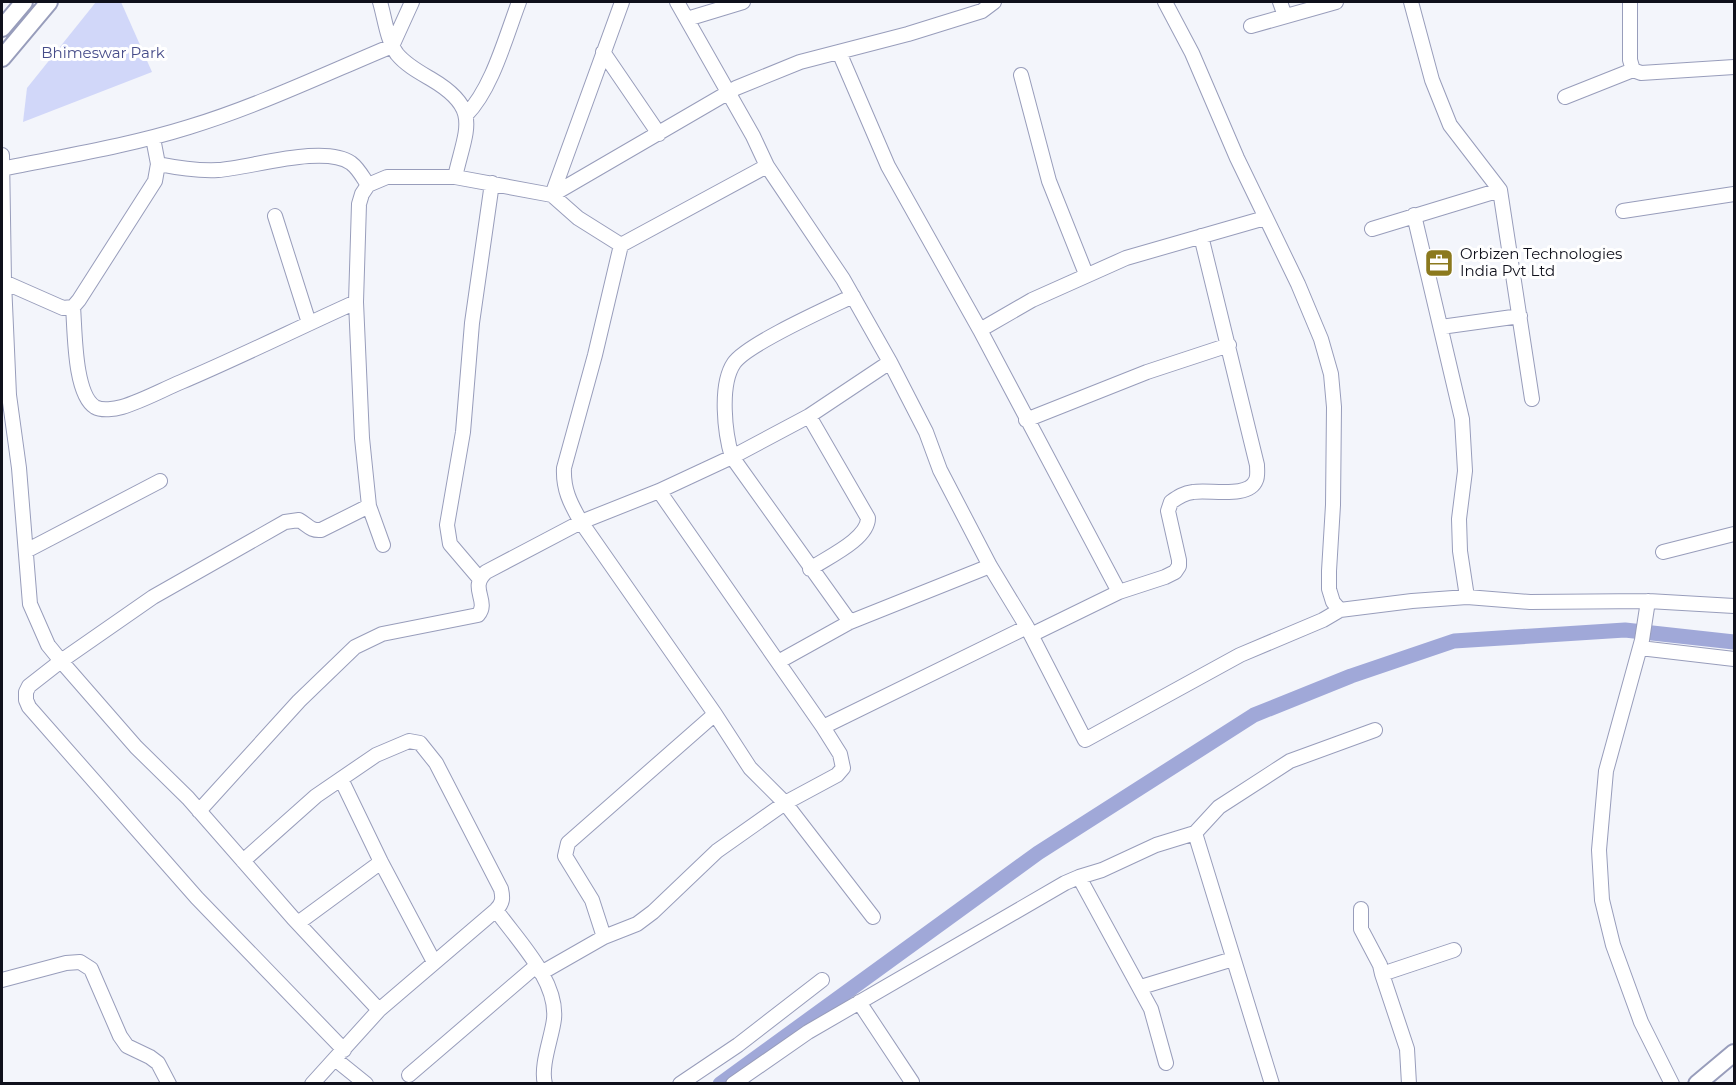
<svg xmlns="http://www.w3.org/2000/svg" width="1736" height="1085" font-family="Montserrat,sans-serif">
	<style>
		.green { fill: #d1d7f9 }
		.lines { fill: none; stroke-linecap: round; stroke-linejoin: round }
		.canal { stroke: #a0a8d8; stroke-width: 15 }
		.minor-casing { stroke: #989dbb; stroke-width: 16 }
		.tertiary-casing { stroke: #989dbb; stroke-width: 20 }
		.minor { stroke: #fff; stroke-width: 14 }
		.tertiary { stroke: #fff; stroke-width: 16 }
		.labels { text-anchor: middle; stroke-width: 6; stroke-linejoin: round; paint-order: stroke }
		.park-label { font-size: 15px; fill: #464c89; stroke: #fff }
		.poi-label { font-size: 15px; fill: #0f101b; stroke: #fff; text-anchor: start }
	</style>
	<rect width="100%" height="100%" fill="#f3f5fb"/>
	<path class="green" d="M96 2H121L152 72 23 122 27 88Z"/>
	<g class="lines">
		<path class="canal" d="M720 1084 1038 853 1254 715 1351 676 1454 641 1625 630 1734 642"/>
		<g class="minor-casing">
			<path id="minor" d="M380 2C385 19 387 40 397 54 406 65 419 72 431 79 482 109 466 128 455 177
				M677 2 753 136 767 166 843 279 890 362 926 432 940 470 990 566 1027 627 1085 740 1240 655 1323 620 1340 610
				M1165 2 1192 53 1237 158 1298 284 1321 339 1331 374 1334 407 1333 505 1329 571V589L1333 602 1340 610 1412 601 1467 597 1530 602 1648 601 1734 606
				M1280 2 1285 16
				M1411 2 1432 80 1450 125 1500 190 1532 399
				M1630 2V60L1633 70 1641 73 1734 67
				M687 19 743 2
				M1251 26 1336 2
				M603 52 659 134
				M839 52 888 166 980 330 1119 592
				M1021 75 1049 181 1086 274
				M1565 97 1633 70
				M466 115C492 89 506 36 519 2
				M2 155 4 282 9 395 19 468 30 604 48 645 61 661 136 747 188 798 293 918 379 1010
				M158 164C178 168 197 171 218 170 250 168 324 144 351 163 359 169 363 178 368 185
				M767 166 621 245 595 355 564 468C563 489 570 503 581 522L715 714 750 768 785 803 873 917
				M2 169C65 156 128 146 189 127 258 106 325 74 392 46L412 2
				M1623 211 1734 194
				M1414 215 1462 419 1465 471 1459 519 1460 551 1467 597
				M275 216 309 323
				M1372 229 1500 190
				M621 245 578 218 552 195 622 2
				M4 282 63 308 73 307 79 300 155 181 158 164 153 138
				M73 307C75 330 74 394 95 407 102 411 115 409 122 407 142 401 162 390 181 382 240 357 298 328 356 302
				M1441 327 1520 316
				M980 330 1032 300 1126 258 1265 218
				M809 416 868 518C868 539 828 557 810 569
				M1026 420 1147 372 1229 345
				M383 545 369 506 362 438 356 302 359 204 362 194 368 185 387 177H455L552 195 736 88 800 62 908 34 982 11 994 2
				M26 551 160 481
				M1663 552 1734 534
				M479 578 450 544 447 525 463 432 472 323 492 183
				M1648 601 1642 640 1606 771 1599 850 1602 900 1613 945 1641 1022 1672 1084
				M850 622 732 457C725 434 719 385 734 363 747 344 828 308 853 296
				M1031 635 1119 592 1165 577 1175 572 1179 566V560L1168 511 1171 502C1178 497 1184 493 1193 492 1209 489 1249 499 1256 480 1258 476 1257 470 1257 465L1201 236
				M1640 648 1734 659
				M778 662 850 622 990 566
				M823 727 1027 627
				M341 779 381 862 434 962
				M199 811 299 701 355 647 382 634 478 615C490 601 468 588 486 572L581 522 659 491 732 457 809 416 890 362
				M1195 833 1272 1084
				M243 861 316 796 376 755 409 741 420 743 436 763 501 889C503 898 503 903 496 910L379 1010 312 1084
				M1079 877 1151 1009 1166 1063
				M1361 909V929L1380 965 1382 974 1407 1049 1409 1084
				M496 910C517 940 558 980 554 1019 552 1037 540 1066 545 1084
				M298 923 381 862
				M604 937 592 900 565 856 568 843 715 714
				M541 973 604 937 637 924 653 912 717 851 785 803 837 775 843 768 840 754 823 727 659 491
				M1382 974 1454 950
				M2 980 66 963 80 962 91 969 120 1036 127 1046 150 1057 158 1063 169 1084
				M1141 987 1233 959
				M859 1002 912 1082
				M344 1050 197 898 29 707 26 700V692L29 686 61 661 153 597 285 522 299 520C308 525 310 531 321 530L369 506
				M335 1059 366 1084
				M409 1075 536 966
				M680 1084 738 1045 822 980
				M733 1084 808 1032 1065 883 1079 877 1102 870 1156 845 1195 833 1219 807 1290 761 1375 730"/>
		</g>
		<g class="tertiary-casing">
			<path id="tertiary" d="M2 28 24 2
				M2 58 49 2
				M1697 1084 1734 1053"/>
		</g>
		<use href="#minor" class="minor"/>
		<use href="#tertiary" class="tertiary"/>
	</g>
	<defs>
		<g id="office-square" transform="scale(1.5)"><rect x="-9" y="-9" width="18" height="18" rx="4" fill="#8b791e" stroke="#fff"/><path d="M-6-3h4V-5.5h4V-3h4V5H-6ZM-1-4.5V-3h2v-1.5ZM-6 0V1H6V0Z" fill="#fff"/></g>
	</defs>
	<g fill-rule="evenodd">
		<use href="#office-square" x="1439" y="263"/>
	</g>
	<g class="labels">
		<g class="park-label">
			<text x="103" y="58">Bhimeswar Park</text>
		</g>
		<g class="poi-label">
			<text x="1460" y="259">Orbizen Technologies<tspan x="1460" dy="17">India Pvt Ltd</tspan></text>
		</g>
	</g>
	<rect width="1736" height="1085" fill="none" stroke="#0f101b" stroke-width="6"/>
</svg>
